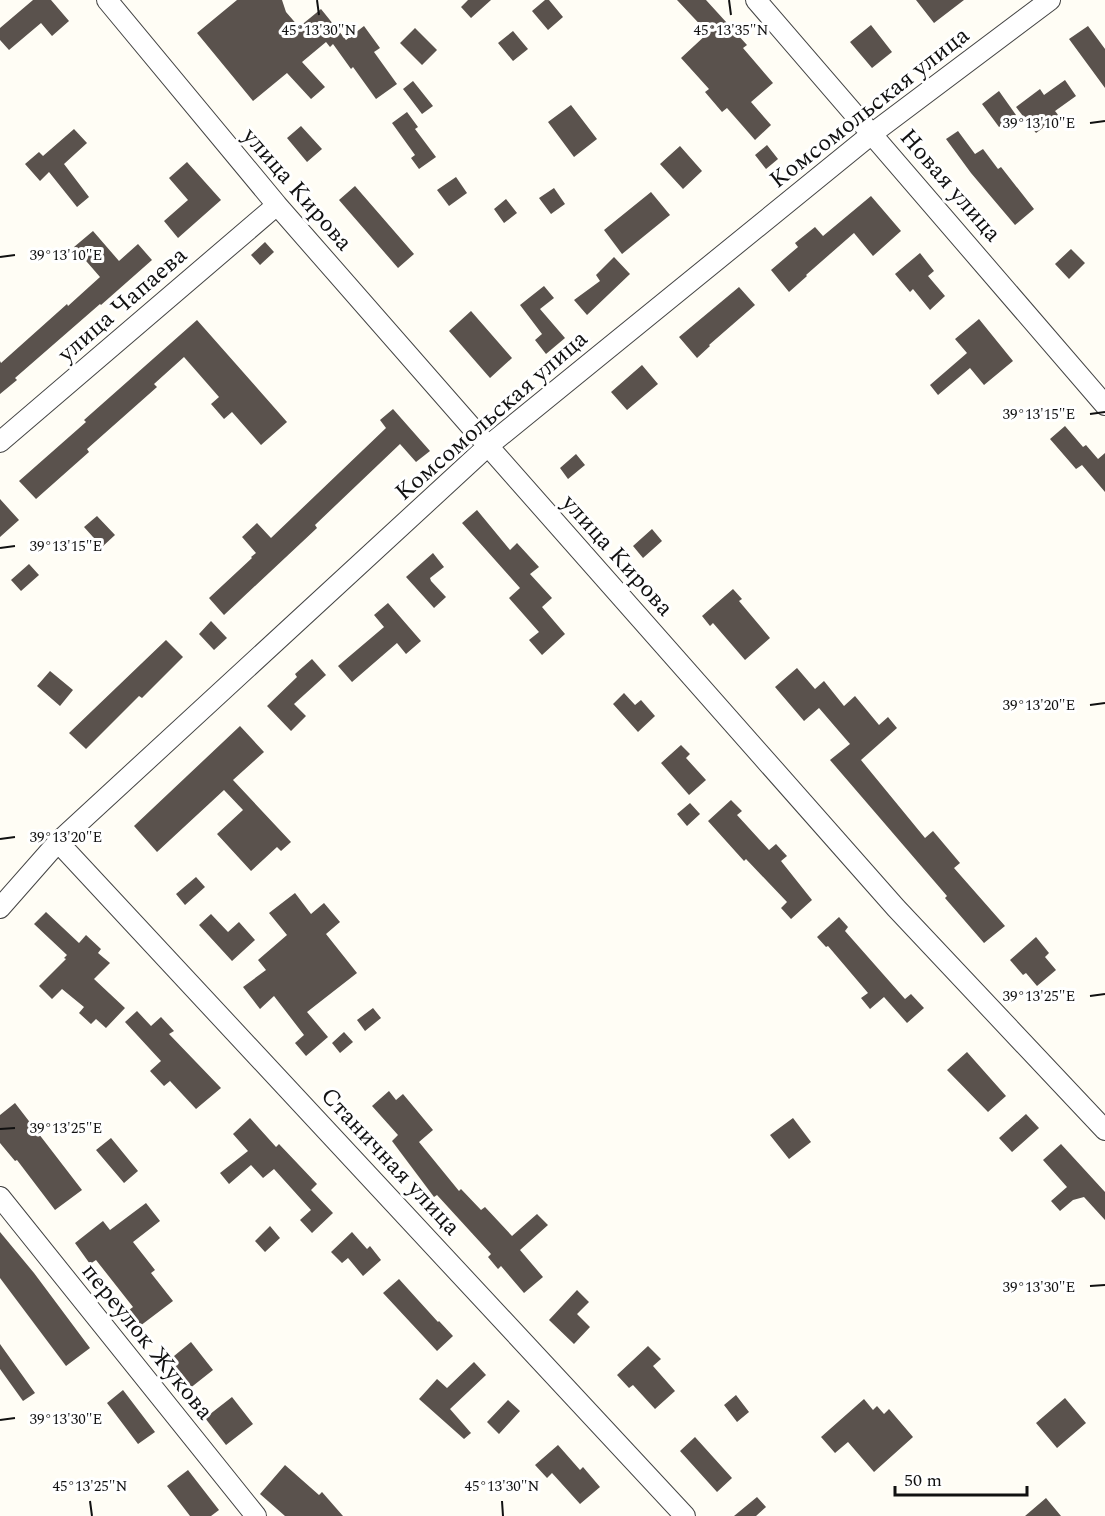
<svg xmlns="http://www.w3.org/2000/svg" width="1105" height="1516" font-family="Spectral,serif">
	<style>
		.building { fill: #5a524d }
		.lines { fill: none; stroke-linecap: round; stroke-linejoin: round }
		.street-casing { stroke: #444; stroke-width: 22 }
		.street { stroke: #fff; stroke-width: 20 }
		.ticks { fill: none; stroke: #111; stroke-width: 2 }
		.labels { text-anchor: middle; stroke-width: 6; stroke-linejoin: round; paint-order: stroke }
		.street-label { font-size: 24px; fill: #111; stroke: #fff }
		.ticks-label { font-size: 15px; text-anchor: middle; fill: #111; stroke: #fff; stroke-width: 6; stroke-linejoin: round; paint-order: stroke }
	</style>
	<rect width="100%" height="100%" fill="#fffdf5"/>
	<path class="building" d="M33 0H51L69 21 52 36 41 23 9 50 0 40V28Z
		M237 0H282L286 12 299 27 321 9 346 40 364 26 380 48 374 52 397 84 376 99 353 67 351 69 333 44 330 47 326 42 302 62 325 87 311 99 287 73 253 101 197 33Z
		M468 0H491L471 18 461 7Z
		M545 0H549L563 17 548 30 532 11Z
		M677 0H706L747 45 743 48 773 83 751 102 771 125 755 140 727 108 722 112 705 92 709 89 681 58 708 33Z
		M916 0H964L934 23Z
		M871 25 892 52 872 68 850 42Z
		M1088 26 1105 49V88L1069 39Z
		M415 28 437 50 422 65 400 43Z
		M513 31 528 49 513 61 498 43Z
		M1065 80 1076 96 1055 111 1059 116 1036 133 1016 107 1040 89 1044 95Z
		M413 81 433 106 422 114 403 89Z
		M999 91 1016 115 999 127 982 104Z
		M571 105 597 139 574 157 548 122Z
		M407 112 418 127 415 129 436 157 419 169 411 158 415 155 392 123Z
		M301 126 322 149 307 162 287 138Z
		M74 129 87 143 64 164 89 197 77 207 49 172 40 181 25 164 39 152 43 156Z
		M958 131 975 154 983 149 998 169 1001 167 1034 209 1015 225 971 173 946 139Z
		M767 145 778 159 766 169 755 155Z
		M680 146 702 171 683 189 660 164Z
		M187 162 221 200 178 238 164 221 188 200 169 178Z
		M456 177 467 193 449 206 437 190Z
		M355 186 414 254 398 268 339 200Z
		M554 188 565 204 551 214 539 198Z
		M651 192 670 215 622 254 604 230Z
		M871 196 901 231 873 256 854 233 806 275 807 276 789 292 771 270 798 247 795 243 815 227 823 236Z
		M506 199 517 213 504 223 494 209Z
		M93 231 119 261 138 244 152 260 101 305 100 304 15 378 17 380 0 394V361L1 363 67 304 68 306 100 277 74 247Z
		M265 242 274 252 260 265 251 255Z
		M1071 249 1085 263 1069 279 1055 264Z
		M920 253 934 271 928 276 945 296 930 310 913 289 910 292 895 274Z
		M614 257 630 274 587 315 574 300 600 281 596 275Z
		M544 286 554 298 540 309 565 338 546 354 535 340 542 334 520 305Z
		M739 287 755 305 709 345 710 346 697 358 679 337Z
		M471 311 512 358 490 378 449 331Z
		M979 319 1013 361 984 385 970 368 938 395 930 385 967 353 955 339Z
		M197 320 287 422 261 445 232 412 224 419 211 404 219 397 184 357 154 384 157 387 87 449 89 452 36 499 19 481 86 422 84 420Z
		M642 365 658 384 627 410 611 392Z
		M393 409 430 451 416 462 400 444 315 525 317 528 224 615 209 598 252 558 251 557 256 553 242 537 257 523 271 538 386 428 380 420Z
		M1065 426 1083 447 1086 445 1098 459 1105 453V492L1082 465 1076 469 1050 439Z
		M576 454 585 465 568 479 560 468Z
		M0 499 19 520 0 537Z
		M477 510 510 550 517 543 539 567 530 574 552 598 542 607 565 634 542 655 529 640 539 632 509 598 520 588 462 523Z
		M97 516 115 535 102 547 84 527Z
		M652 529 662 541 643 558 633 546Z
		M433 553 444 567 430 578 431 581 446 597 434 608 406 577Z
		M29 564 39 575 21 591 11 580Z
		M733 589 742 599 739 601 770 638 745 660 713 623 710 626 702 616Z
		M388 603 421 641 406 654 397 643 352 682 338 666 384 627 374 615Z
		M211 621 227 638 214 650 199 634Z
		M166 640 183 657 142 698 139 696 86 749 69 733Z
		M312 659 326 675 294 704 306 716 291 731 267 706 297 677 295 674Z
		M797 668 815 689 824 681 844 706 855 696 879 725 888 717 897 728 861 760 925 838 933 831 960 863 954 868 1005 926 984 943 945 898 947 896 830 760 850 744 819 708 804 721 775 687Z
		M50 671 73 690 60 706 37 686Z
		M624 693 635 705 641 700 655 716 638 732 613 704Z
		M240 726 264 752 233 780 291 842 281 851 277 847 251 871 217 834 243 810 224 790 157 852 134 826Z
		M681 745 690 754 686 758 706 780 689 795 661 763Z
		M731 800 742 811 737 815 769 850 776 844 787 856 781 861 812 900 791 919 781 908 787 902 746 859 744 861 708 821Z
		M690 803 700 814 687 826 677 814Z
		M196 877 205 887 185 905 176 894Z
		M295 893 311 914 324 903 340 922 326 934 357 973 307 1012 328 1037 306 1056 295 1043 304 1035 274 996 260 1009 243 987 266 970 258 960 287 935 269 913Z
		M46 912 79 943 86 935 101 949 98 953 110 963 94 979 125 1008 106 1028 96 1019 91 1024 79 1013 84 1007 62 989 52 999 39 986 66 959 64 958 67 955 34 924Z
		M211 914 228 932 239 922 255 940 232 961 199 925Z
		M839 917 848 927 845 931 905 999 911 994 924 1008 907 1023 884 997 870 1009 861 998 868 993 828 946 826 947 817 937Z
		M1036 937 1049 953 1045 957 1056 970 1037 986 1026 973 1023 975 1010 960Z
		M373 1008 381 1018 365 1031 357 1020Z
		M137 1011 151 1026 161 1017 174 1031 169 1034 221 1088 196 1109 170 1081 164 1086 150 1071 161 1061 125 1022Z
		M344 1032 353 1042 340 1053 332 1043Z
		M967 1052 1006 1096 988 1112 947 1070Z
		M389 1091 396 1100 403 1094 433 1130 419 1142 459 1191 461 1189 481 1210 485 1207 512 1236 537 1214 548 1225 520 1250 543 1277 524 1293 501 1266 498 1269 488 1257 491 1254 437 1195 434 1197 392 1141 398 1135 372 1106Z
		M15 1103 82 1190 55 1210 17 1160 15 1161 0 1143V1115Z
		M1026 1114 1039 1128 1012 1152 999 1138Z
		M250 1118 276 1147 279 1144 317 1184 311 1190 333 1213 312 1233 300 1220 311 1210 274 1169 263 1178 251 1165 229 1184 220 1173 248 1151 233 1134Z
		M793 1118 811 1142 789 1159 770 1135Z
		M111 1138 138 1171 124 1183 96 1150Z
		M1061 1144 1105 1192V1220L1084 1197 1073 1200 1060 1211 1051 1201 1067 1187 1043 1160Z
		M146 1203 160 1221 133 1242 155 1270 151 1273 173 1301 140 1326 129 1310 133 1307 96 1260 90 1264 75 1243 103 1221 110 1230Z
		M270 1226 280 1238 265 1252 255 1241Z
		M0 1232 34 1273 90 1348 66 1366 0 1278Z
		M352 1232 367 1249 370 1246 381 1260 363 1276 348 1258 342 1263 331 1252Z
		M399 1279 438 1322 439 1321 453 1336 437 1351 383 1293Z
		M577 1290 589 1302 577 1314 590 1327 574 1344 549 1320Z
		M191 1342 213 1370 189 1389 168 1361Z
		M0 1344 35 1393 23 1401 0 1369Z
		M648 1346 661 1359 653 1366 675 1391 655 1409 633 1385 629 1388 617 1375Z
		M474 1362 486 1375 450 1409 471 1433 464 1439 419 1399 437 1379 447 1388Z
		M123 1390 155 1432 138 1444 107 1403Z
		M736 1395 749 1412 737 1422 724 1405Z
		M232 1397 253 1424 226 1445 205 1418Z
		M1065 1398 1086 1423 1057 1448 1036 1423Z
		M864 1399 873 1410 877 1406 884 1414 889 1409 913 1437 874 1472 848 1442 835 1453 821 1437Z
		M508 1400 520 1411 499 1434 487 1422Z
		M695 1437 732 1478 717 1492 680 1451Z
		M558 1445 580 1470 583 1467 600 1487 580 1504 552 1473 547 1478 535 1465Z
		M285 1465 319 1495 322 1492 343 1516H285L260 1494Z
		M188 1470 219 1510 211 1516H190L167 1486Z
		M757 1497 766 1507 756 1516H734Z
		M1046 1498 1061 1516H1025Z"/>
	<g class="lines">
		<g class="street-casing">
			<path id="street" d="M107 0 277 205 488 446 896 908 1105 1130
				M756 0 1105 405
				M0 442 277 205
				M58 842 685 1516
				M0 908 58 842 488 446 873 133 1050 0
				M0 1197 256 1516"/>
		</g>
		<use href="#street" class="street"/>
	</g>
	<path class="ticks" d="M317 0 319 15M729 0 731 15M1090 123 1105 121M0 257 15 255M1090 414 1105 412M0 548 15 546M1090 705 1105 703M0 839 15 837M1090 996 1105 994M0 1129 15 1128M1090 1286 1105 1285M0 1420 15 1418M90 1501 92 1516M502 1501 503 1516"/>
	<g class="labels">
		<g class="street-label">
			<text transform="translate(869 107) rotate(-38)" y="8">Комсомольская улица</text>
			<text transform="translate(951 185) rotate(49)" y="8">Новая улица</text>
			<text transform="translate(298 189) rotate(49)" y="8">улица Кирова</text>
			<text transform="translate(122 304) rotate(-41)" y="8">улица Чапаева</text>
			<text transform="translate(491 415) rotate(-41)" y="8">Комсомольская улица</text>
			<text transform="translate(618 555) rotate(48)" y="8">улица Кирова</text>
			<text transform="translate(391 1161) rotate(47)" y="8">Станичная улица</text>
			<text transform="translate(148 1341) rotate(51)" y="8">переулок Жукова</text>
		</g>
	</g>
	<g class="ticks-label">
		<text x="319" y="35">45°13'30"N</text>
		<text x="731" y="35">45°13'35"N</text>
		<text x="1039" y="128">39°13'10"E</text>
		<text x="66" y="260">39°13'10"E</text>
		<text x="1039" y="419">39°13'15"E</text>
		<text x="66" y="551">39°13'15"E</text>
		<text x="1039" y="710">39°13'20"E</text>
		<text x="66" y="842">39°13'20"E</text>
		<text x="1039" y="1001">39°13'25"E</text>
		<text x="66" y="1133">39°13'25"E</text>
		<text x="1039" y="1292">39°13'30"E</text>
		<text x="66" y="1424">39°13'30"E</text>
		<text x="90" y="1491">45°13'25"N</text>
		<text x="502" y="1491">45°13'30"N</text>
	</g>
	<path d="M895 1486v9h132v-9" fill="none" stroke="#111111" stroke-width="3"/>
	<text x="904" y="1486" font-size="18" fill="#111111" stroke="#ffffff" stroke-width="4.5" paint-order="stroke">50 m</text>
</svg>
